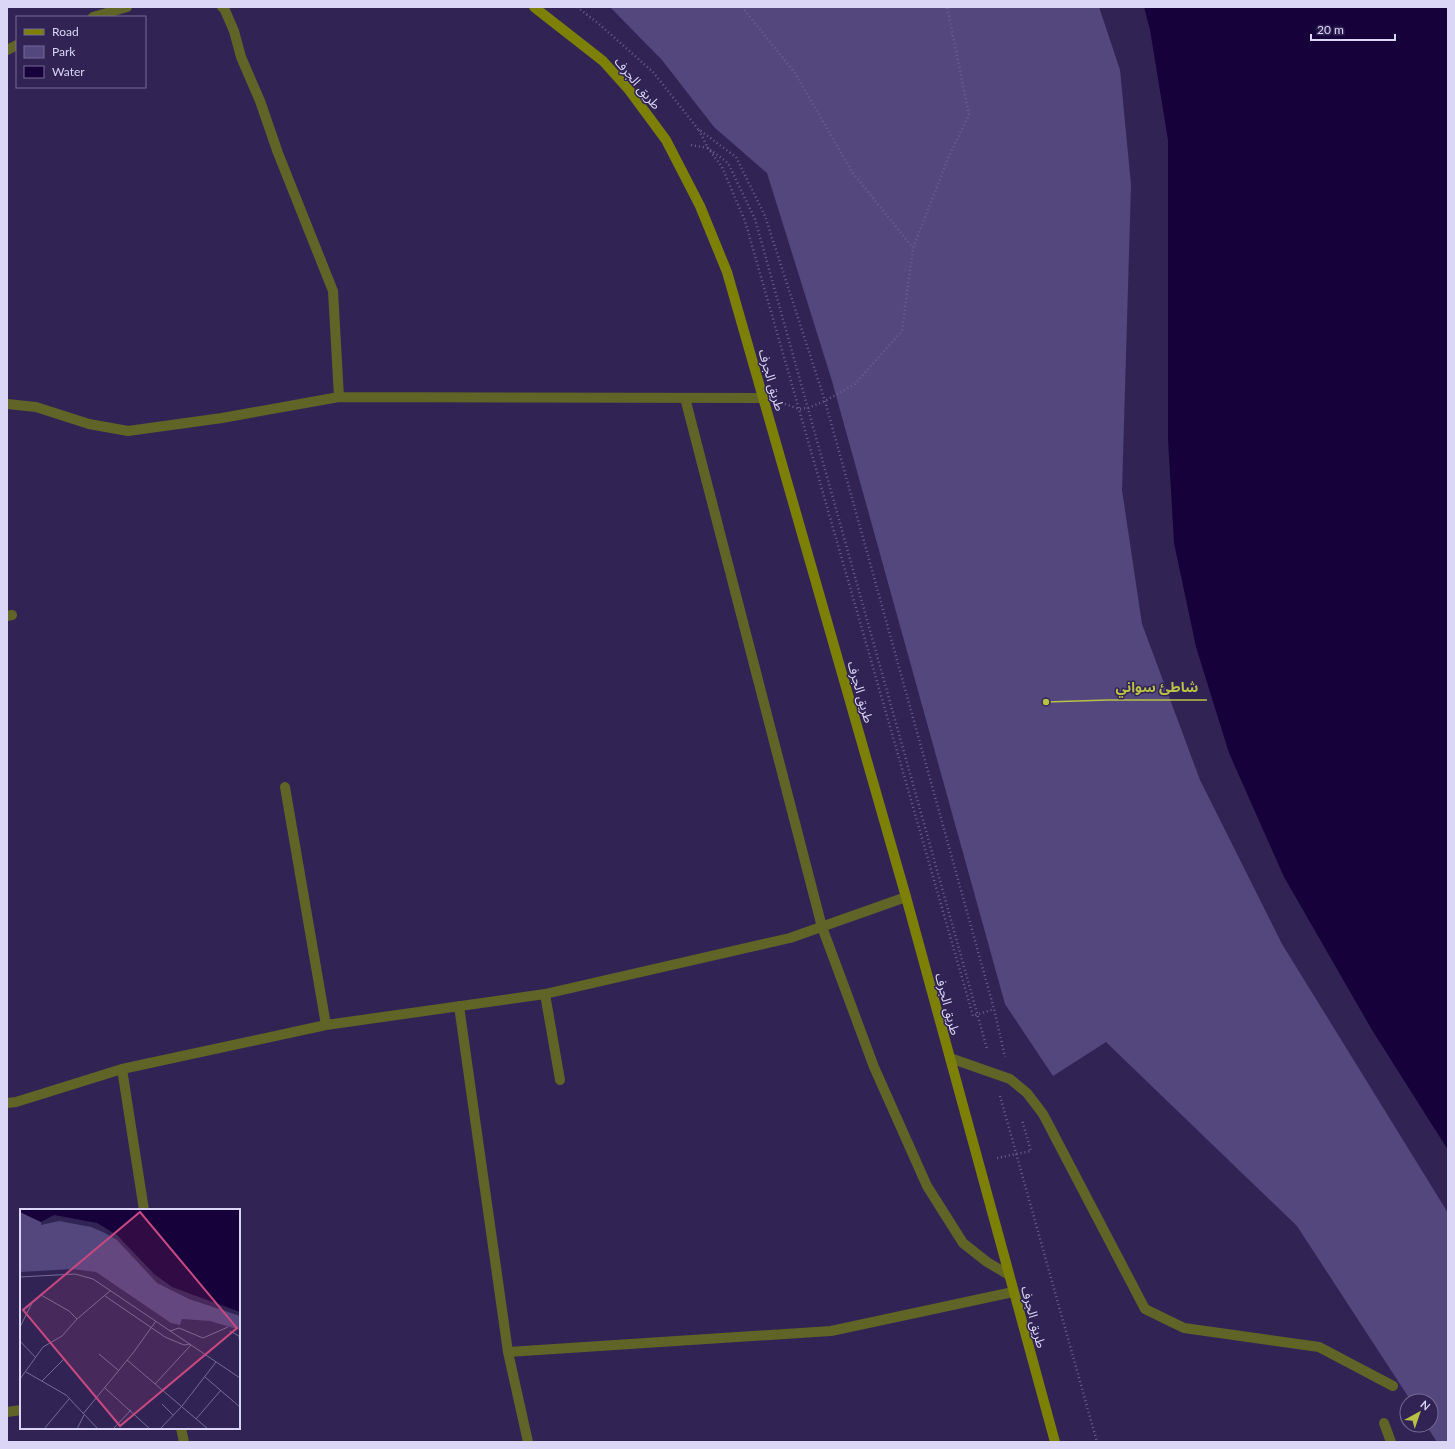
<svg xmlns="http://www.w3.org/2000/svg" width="1455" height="1449" font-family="Lato,'Noto Sans Arabic',sans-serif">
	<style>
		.green { fill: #53477e }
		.water { fill: #17013a }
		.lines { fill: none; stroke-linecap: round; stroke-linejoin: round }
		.path { stroke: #6a608b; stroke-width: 2.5; stroke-dasharray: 1 3; stroke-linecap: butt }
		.service { stroke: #606426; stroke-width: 10 }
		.pedestrian { stroke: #606426; stroke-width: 10 }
		.minor { stroke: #606426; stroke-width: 10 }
		.secondary { stroke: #7c8105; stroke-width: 10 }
		.labels { text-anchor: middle; stroke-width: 3; stroke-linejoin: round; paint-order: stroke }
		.street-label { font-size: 13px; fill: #dbd6f5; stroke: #312455 }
		.inset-road { fill: none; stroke: #756b95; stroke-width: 1 }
		.view { fill: #c84882; fill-opacity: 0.15; stroke: #c84882; stroke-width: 2 }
		.inset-edge { fill: none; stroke: #dbd6f5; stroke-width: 2 }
		.leader { fill: none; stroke: #b9c046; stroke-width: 1.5 }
		.callout-dot { fill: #b9c046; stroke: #312455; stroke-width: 1.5 }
		.callout-label { font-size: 14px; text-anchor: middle; font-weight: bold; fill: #b9c046; stroke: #312455; stroke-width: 3; stroke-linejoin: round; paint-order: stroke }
	</style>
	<rect width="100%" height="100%" fill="#312455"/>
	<path class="green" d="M610 7H1099L1120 70 1131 185 1122 490 1142 624 1200 780 1282 944 1448 1213V1442H1437L1426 1425H1431V1401H1411L1297 1226 1106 1042 1053 1076 1005 1004 832 381 767 173 714 127 662 60Z"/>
	<path class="water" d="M1144 7H1448V1150L1372 1030 1284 877 1229 753 1196 647 1174 543 1168 439V140L1150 30Z"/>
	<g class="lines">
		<path class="path" d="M577 7 599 24 653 72 698 129 736 157 765 216 825 401 994 1009 1005 1057
			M742 7 795 73 852 172 913 248
			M699 130 708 148 722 167 745 221 973 1016 994 1009
			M691 145 708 148 728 163 755 219 987 1049
			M785 404 799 409 808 408 825 401 855 384 902 331 913 248 949 156 969 115 947 7
			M1000 1096 1097 1442
			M997 1158 1031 1151 1022 1120"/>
		<path class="service" d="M685 398 822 927 874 1067 927 1186 963 1243 987 1262 1009 1275
			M950 1058 1010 1079 1027 1093 1043 1114 1145 1309 1184 1328 1319 1347 1393 1386"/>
		<path class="pedestrian" d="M1384 1423 1391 1442"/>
		<path class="minor" d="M222 7 224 8 234 31 241 57 260 101 278 153 333 291 339 397
			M93 17 127 7
			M7 50 17 45
			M7 404 36 407 89 424 128 431 222 418 339 397 764 398
			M7 616 12 615
			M285 787 326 1025
			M545 994 560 1080
			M459 1006 508 1352 528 1442
			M122 1069 144 1210
			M7 1103 16 1102 122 1069 326 1025 545 994 790 938 906 897
			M508 1352 831 1331 1013 1292
			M7 1412 21 1410
			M181 1428 184 1442"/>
		<path class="secondary" d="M534 7 603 61 629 90 666 140 700 206 727 272 906 897 1055 1442"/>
	</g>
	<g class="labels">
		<g class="street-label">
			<text transform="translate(638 83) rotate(50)" y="5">طريق الجرف</text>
			<text transform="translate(772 380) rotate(74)" y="5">طريق الجرف</text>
			<text transform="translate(861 692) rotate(74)" y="5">طريق الجرف</text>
			<text transform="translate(948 1004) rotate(75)" y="5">طريق الجرف</text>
			<text transform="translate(1034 1317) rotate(75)" y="5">طريق الجرف</text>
		</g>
	</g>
	<g transform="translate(20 1209)">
		<rect width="220" height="220" fill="#312455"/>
		<path d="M0 3 21 13V16L39 12 71 18 85 24 97 31 137 74 169 90 220 107V121L190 112 162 110 160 116 151 114 76 63 52 60 0 63Z" fill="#53477e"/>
		<path d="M0 0H220V103L152 78 134 65 97 26 77 14 34 6 21 13 0 3Z" fill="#17013a"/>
		<path class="inset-road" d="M0 68 55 65 73 70 220 169M85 87 145 128 164 136 170 135M0 118 12 94 21 86 49 102 57 110M150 122 159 119 183 129 208 118M210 122 219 127 220 137M0 132 16 149M79 145 98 161M107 151 188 220M6 163 46 186 78 220M185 168 220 198M0 170 23 138 42 127 57 110 91 81M22 172 45 149M135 175 171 136M85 179 130 220M142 195 153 206M63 205 113 144 136 112M176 210 201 181M24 220 49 190M57 220 64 206M93 220 111 201M140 220 162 197 196 153"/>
		<path class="view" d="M120 3 217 119 100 217 3 101Z"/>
		<rect width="220" height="220" class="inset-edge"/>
	</g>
	<path class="leader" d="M1046 702L1108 700H1207"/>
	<circle class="callout-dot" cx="1046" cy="702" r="4"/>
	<g class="callout-label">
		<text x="1157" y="692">شاطئ سواني</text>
	</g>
	<rect width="1455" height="1449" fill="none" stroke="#dbd6f5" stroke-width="16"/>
	<rect x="16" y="16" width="130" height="72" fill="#312455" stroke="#756b95"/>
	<rect x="24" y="29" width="20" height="6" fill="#7c8105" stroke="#756b95"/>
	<text x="52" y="36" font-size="12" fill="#dbd6f5">Road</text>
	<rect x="24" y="46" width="20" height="12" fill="#53477e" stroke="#756b95"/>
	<text x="52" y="56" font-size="12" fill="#dbd6f5">Park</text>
	<rect x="24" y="66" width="20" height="12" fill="#17013a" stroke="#756b95"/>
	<text x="52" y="76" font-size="12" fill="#dbd6f5">Water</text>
	<g transform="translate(1419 1413) rotate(40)"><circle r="19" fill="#312455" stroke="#756b95"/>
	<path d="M0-3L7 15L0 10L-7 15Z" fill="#b9c046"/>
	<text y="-6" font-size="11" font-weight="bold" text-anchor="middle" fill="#dbd6f5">N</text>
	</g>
	<path d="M1311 34v6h84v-6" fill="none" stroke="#dbd6f5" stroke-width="2"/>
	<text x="1317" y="34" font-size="12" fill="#dbd6f5" stroke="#312455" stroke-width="3" paint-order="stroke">20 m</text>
</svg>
